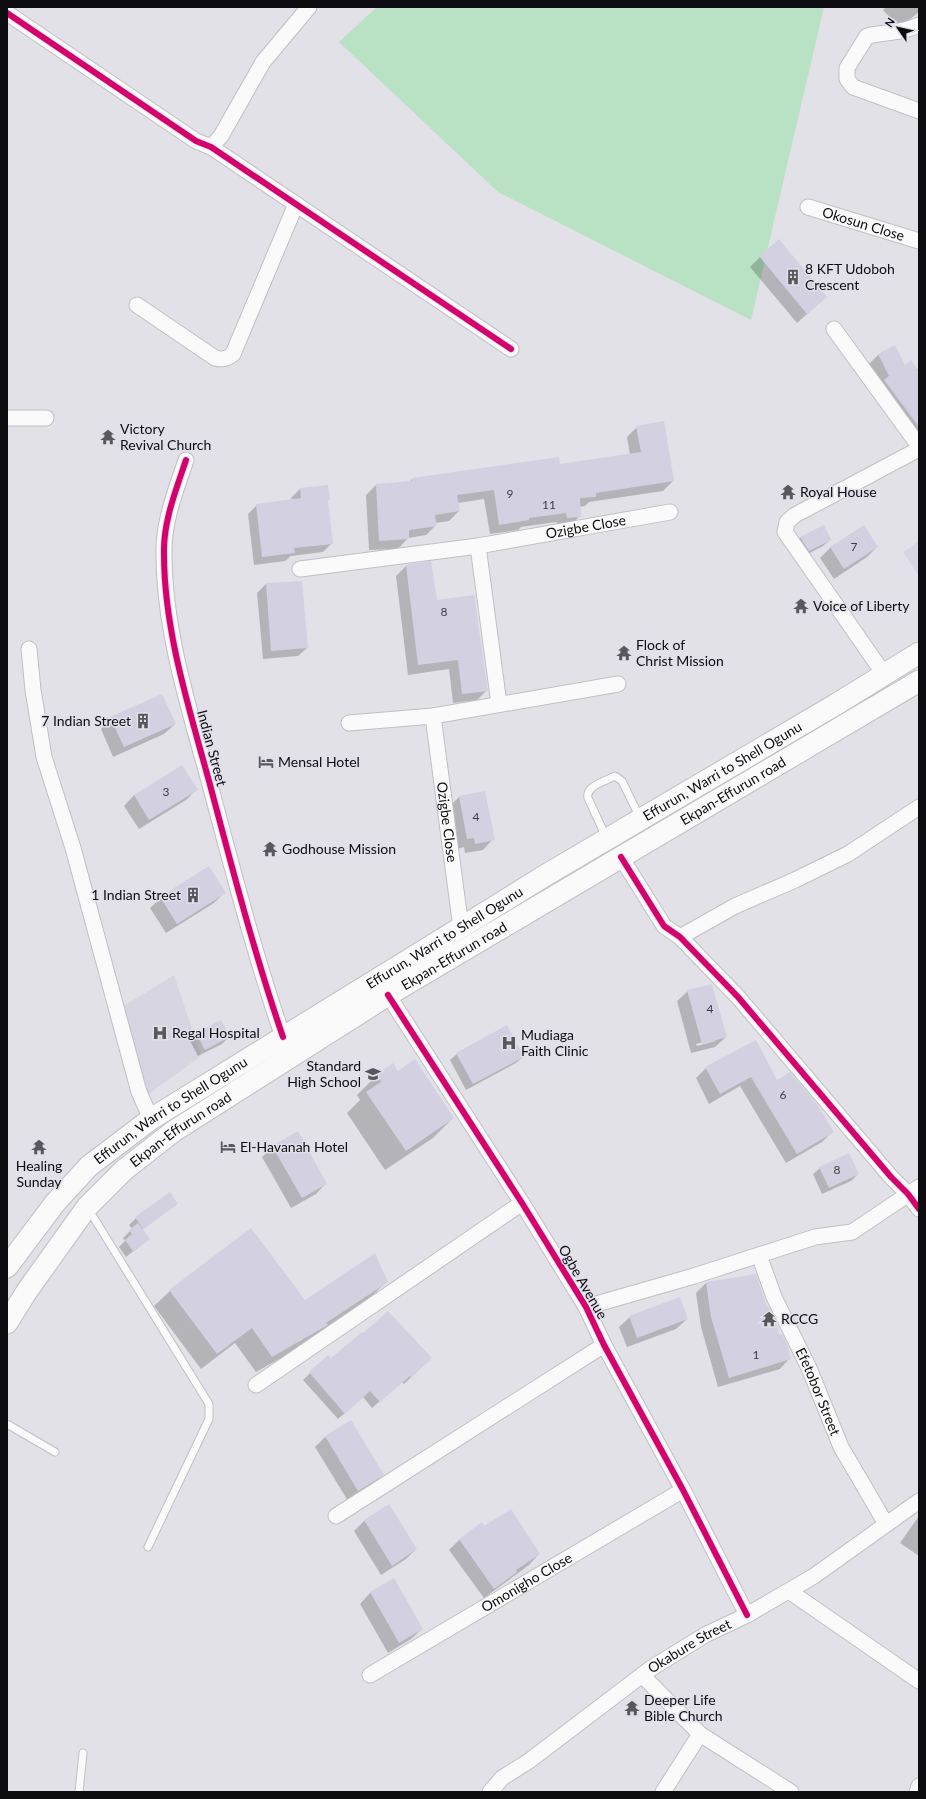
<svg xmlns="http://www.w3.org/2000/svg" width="926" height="1799" font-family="Lato,sans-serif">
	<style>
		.built { fill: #d7d5e1 }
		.green { fill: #b8e2c3 }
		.shadow { fill: #0003; fill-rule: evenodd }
		.building { fill: #d3d0e2 }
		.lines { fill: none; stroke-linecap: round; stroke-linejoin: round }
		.service-casing { stroke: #c0bfc4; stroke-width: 9 }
		.minor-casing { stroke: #c0bfc4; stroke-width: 17 }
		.secondary-casing { stroke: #c0bfc4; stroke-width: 23 }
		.service { stroke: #fbfafb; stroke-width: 7 }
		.minor { stroke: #fbfafb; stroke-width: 15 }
		.secondary { stroke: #fbfafb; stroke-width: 21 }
		.cycleway-casing { stroke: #e1dfe9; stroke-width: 8 }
		.cycleway { stroke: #d6006c; stroke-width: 6 }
		.labels { text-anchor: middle; stroke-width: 3; stroke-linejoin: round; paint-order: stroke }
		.number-label { font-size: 12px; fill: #3e3d44 }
		.street-label { font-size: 14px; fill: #0d0c10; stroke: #e1dfe9 }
		.poi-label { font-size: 14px; fill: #0d0c10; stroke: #e1dfe9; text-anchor: start }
	</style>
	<rect width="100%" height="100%" fill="#e2e1e7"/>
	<path class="built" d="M919 541V576L903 552Z
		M174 975 201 1056 146 1096 119 1009Z"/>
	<path class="green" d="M377 7H824L751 320 498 192 339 42Z"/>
	<path class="shadow" d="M886 7H919V12L899 28 883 10Z
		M760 257 826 297 797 323 750 267Z
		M879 354 905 366 916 370 919 368V429L909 436 869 364Z
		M637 427 673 481 663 491 589 502 585 506 579 507 580 516 570 526 557 528V522L521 527 518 530 490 534 484 499 458 503 459 511 449 521 436 523V525L426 535 408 538 398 549 369 550 366 495 376 485 409 483 412 479 559 465 630 455 627 437Z
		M300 489 329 499 327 501 332 543 323 552 291 556 285 561 254 565 248 514 257 505 292 500 291 498Z
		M823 526 830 540 823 546 802 557 794 545 800 538Z
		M831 547H877L867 557 834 579 820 558Z
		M430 563 436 601 487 690 477 700 453 703 449 669 408 675 396 576 406 566Z
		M266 584 307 648 298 656 263 659 257 593Z
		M111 718 175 724 164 734 113 757 101 729Z
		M196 790 186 800 139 829 124 806 134 795Z
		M485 792 493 839 483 850 465 853 464 847 457 849 449 807 459 797Z
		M224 893 214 903 166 933 150 908 161 898Z
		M688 991 726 1037 715 1047 691 1053 677 1001ZM715 1039V1041L697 1046 696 1044Z
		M197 1034 229 1037 222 1044 198 1056 190 1041Z
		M457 1054 523 1057 516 1063 466 1090 450 1060Z
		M393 1065 397 1072 453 1118 433 1138 385 1170 347 1113 360 1100 357 1095 377 1075Z
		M706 1068 777 1081 832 1132 822 1142 786 1163 740 1086 709 1104 696 1078Z
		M297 1133 326 1183 316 1194 291 1208 262 1157 273 1147Z
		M820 1168 858 1174 851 1181 822 1194 813 1174Z
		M177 1203 142 1230 149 1239 126 1257 119 1247 125 1241 123 1238 132 1229 129 1225 136 1218Z
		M756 1275 766 1308 790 1358 780 1369 718 1387 701 1327 696 1293 706 1283Z
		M387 1281 371 1297 320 1332 311 1341 256 1372 235 1343 201 1369 154 1306 170 1291 305 1302Z
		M630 1317 687 1319 676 1329 627 1347 619 1327Z
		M328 1356 331 1359 431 1358 404 1384 402 1382 372 1408 363 1397 338 1419 303 1380Z
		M325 1437 383 1475 372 1485 348 1501 315 1447Z
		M389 1506 416 1549 406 1559 381 1575 354 1531 364 1521Z
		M919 1516V1556L900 1543Z
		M482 1524 484 1527 539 1554 529 1565 484 1598 449 1550 459 1540Z
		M394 1580 422 1629 411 1639 388 1653 360 1604 370 1593Z"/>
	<path class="building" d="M779 239 827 297 807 314 759 256Z
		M895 345 905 365 911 360 919 372V427L884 380 889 376 878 354Z
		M664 421 674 481 596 493V497L580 498 581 517 567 518 566 513 529 518V520L499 525 494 490 457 495 460 511 435 515 437 526 409 530V539L379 541 376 484 412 481V478L559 457 560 464 641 452 636 426Z
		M328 485 330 499 328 500 333 544 294 548 295 553 262 557 256 504 301 498 300 488Z
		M824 525 831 540 809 551 800 537Z
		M864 525 878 547 844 569 830 547Z
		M431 561 437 600 474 595 488 691 462 694 458 660 418 665 406 565Z
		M302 581 308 648 271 651 266 583Z
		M162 694 176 724 124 747 110 717Z
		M182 765 198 790 149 820 134 795Z
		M485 791 495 840 475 844 474 838 467 839 459 796Z
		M209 866 226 893 177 924 160 897Z
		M712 984 727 1037 702 1044 687 990Z
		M221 1020 230 1037 205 1050 196 1033Z
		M507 1025 524 1057 473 1084 456 1053Z
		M756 1040 777 1080 790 1072 816 1103 834 1132 797 1154 751 1077 720 1094 705 1067Z
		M415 1059 454 1118 406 1151 366 1092 381 1082 377 1074 393 1063 398 1071Z
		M298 1131 327 1184 302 1198 272 1146Z
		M849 1153 859 1174 829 1188 819 1167Z
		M170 1192 178 1204 143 1229 135 1217Z
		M138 1223 150 1239 133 1251 125 1240 132 1234 129 1230Z
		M251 1228 305 1300 375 1253 388 1282 326 1323 328 1325 326 1326 272 1357 252 1328 217 1354 169 1290Z
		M756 1274 767 1307 768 1306 776 1321 779 1335 782 1334 787 1344 791 1359 729 1378 711 1317 706 1282Z
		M680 1297 688 1319 637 1338 629 1316Z
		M388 1311 432 1358 411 1378 410 1376 380 1402 370 1391 345 1414 309 1372 328 1355 331 1358 362 1332 363 1333Z
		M351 1420 384 1475 358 1491 325 1436Z
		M389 1504 417 1549 392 1566 364 1520Z
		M511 1509 540 1554 516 1570 517 1572 494 1589 459 1539 482 1522 484 1526Z
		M394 1578 423 1629 399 1643 370 1592Z"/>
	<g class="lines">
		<g class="service-casing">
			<path id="service" d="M606 837 588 798C585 786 606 781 615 776L622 781 640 818
				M89 1210 209 1404V1419L148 1547
				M7 1424 55 1452
				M79 1792 83 1753"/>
		</g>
		<g class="minor-casing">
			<g id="minor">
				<path d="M7 13 196 141 211 147 511 349"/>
				<path d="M919 25C903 33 885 32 867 36L847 68V79L853 87 919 111"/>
				<path d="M211 147 221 136 263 62 309 7"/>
				<path id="s1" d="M808 207 919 241"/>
				<path d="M137 305 215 358C222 360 227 359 233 354L296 204"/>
				<path d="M834 329 919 446"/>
				<path d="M7 418H46"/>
				<path d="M186 460C176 490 163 522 164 554 164 630 189 708 209 781 232 867 254 953 283 1037"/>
				<path d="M478 546 499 704"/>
				<path id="s2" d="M300 569 478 546 670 512"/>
				<path d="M29 649 33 690 44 757 73 848 139 1092 151 1119"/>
				<path d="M884 674 785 532 787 522 795 515 919 449"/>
				<path id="s3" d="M433 716 461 928"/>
				<path d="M349 723 433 716 618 684"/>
				<path d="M621 857 664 926 680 937 738 997 891 1177 908 1194 919 1209"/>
				<path d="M680 937 735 906 795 880 848 854 919 807"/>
				<path d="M388 995 522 1203 586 1307 604 1345 683 1490 747 1615"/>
				<path id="s4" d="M759 1255 774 1297 809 1368 841 1447 886 1524"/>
				<path d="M586 1307 694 1276 815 1237 852 1232 919 1187"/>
				<path d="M256 1385 522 1203"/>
				<path d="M336 1516 604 1345"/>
				<path d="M789 1591 919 1681"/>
				<path id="s5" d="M370 1675 683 1490"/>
				<path d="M642 1675 700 1734 791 1792"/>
				<path id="s6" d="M490 1792 502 1778 529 1761 650 1669 705 1635 747 1615 814 1576 919 1501"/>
				<path d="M663 1792 700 1734"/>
				<path d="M917 1792 919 1786"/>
			</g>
		</g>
		<g class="secondary-casing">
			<g id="secondary">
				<path id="s7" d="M7 1267 55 1203 89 1166 151 1119 546 875 835 705 919 653"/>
				<path id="s8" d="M7 1323 27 1291 87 1207 124 1170 174 1131 388 995 919 681"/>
			</g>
		</g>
		<use href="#service" class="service"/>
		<use href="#minor" class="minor"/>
		<use href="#secondary" class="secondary"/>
		<g class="cycleway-casing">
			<path id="cycleway" d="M7 13 196 141 211 147 511 349
				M186 460C176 490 163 522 164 554 164 630 189 708 209 781 232 867 254 953 283 1037
				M621 857 664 926 680 937 738 997 891 1177 908 1194 919 1209
				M388 995 522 1203 586 1307 604 1345 683 1490 747 1615"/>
		</g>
		<use href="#cycleway" class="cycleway"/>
	</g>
	<defs>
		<g id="building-bare" transform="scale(1.2)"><path d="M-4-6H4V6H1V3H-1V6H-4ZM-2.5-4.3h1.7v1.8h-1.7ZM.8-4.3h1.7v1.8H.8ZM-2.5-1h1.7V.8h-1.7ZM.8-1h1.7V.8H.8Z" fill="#58575b" stroke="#e1dfe9" stroke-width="2.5" paint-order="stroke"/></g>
		<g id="temple-bare" transform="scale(1.2)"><path d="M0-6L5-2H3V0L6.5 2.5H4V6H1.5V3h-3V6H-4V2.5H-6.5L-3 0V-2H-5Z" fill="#58575b" stroke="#e1dfe9" stroke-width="2.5" paint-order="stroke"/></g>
		<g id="hotel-bare" transform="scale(1.2)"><path d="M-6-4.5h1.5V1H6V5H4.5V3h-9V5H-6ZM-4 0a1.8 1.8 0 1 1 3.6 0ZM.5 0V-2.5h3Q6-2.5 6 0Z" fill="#58575b" stroke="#e1dfe9" stroke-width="2.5" paint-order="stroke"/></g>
		<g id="hospital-bare" transform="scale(1.2)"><path d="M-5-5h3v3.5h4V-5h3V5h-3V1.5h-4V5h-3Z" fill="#58575b" stroke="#e1dfe9" stroke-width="2.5" paint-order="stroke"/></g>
		<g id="school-bare" transform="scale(1.2)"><path d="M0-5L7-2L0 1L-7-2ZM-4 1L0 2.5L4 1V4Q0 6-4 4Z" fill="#58575b" stroke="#e1dfe9" stroke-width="2.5" paint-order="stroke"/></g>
	</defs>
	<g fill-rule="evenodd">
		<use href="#building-bare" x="793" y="277"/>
		<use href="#temple-bare" x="108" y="437"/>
		<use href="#temple-bare" x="788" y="492"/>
		<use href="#temple-bare" x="801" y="606"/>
		<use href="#temple-bare" x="624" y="653"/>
		<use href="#building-bare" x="143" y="721"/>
		<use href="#hotel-bare" x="266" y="762"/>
		<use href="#temple-bare" x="270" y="849"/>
		<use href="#building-bare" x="193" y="895"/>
		<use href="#hospital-bare" x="160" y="1033"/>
		<use href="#hospital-bare" x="509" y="1043"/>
		<use href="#school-bare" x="373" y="1074"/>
		<use href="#temple-bare" x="39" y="1147"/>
		<use href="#hotel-bare" x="228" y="1147"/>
		<use href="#temple-bare" x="769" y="1319"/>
		<use href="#temple-bare" x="632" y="1708"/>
	</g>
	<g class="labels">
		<g class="number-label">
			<text x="510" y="498">9</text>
			<text x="549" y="509">11</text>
			<text x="854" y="551">7</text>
			<text x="444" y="616">8</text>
			<text x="166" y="796">3</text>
			<text x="476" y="821">4</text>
			<text x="710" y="1013">4</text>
			<text x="783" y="1099">6</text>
			<text x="837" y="1174">8</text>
			<text x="756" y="1359">1</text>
		</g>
		<g class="street-label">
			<text dy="5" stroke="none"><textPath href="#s1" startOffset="58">Okosun Close</textPath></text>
			<text dy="5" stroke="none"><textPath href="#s2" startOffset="289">Ozigbe Close</textPath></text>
			<text transform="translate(212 748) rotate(75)" y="5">Indian Street</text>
			<text dy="5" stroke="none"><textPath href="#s7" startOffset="877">Effurun, Warri to Shell Ogunu</textPath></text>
			<text dy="5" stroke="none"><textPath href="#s8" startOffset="911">Ekpan-Effurun road</textPath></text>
			<text dy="5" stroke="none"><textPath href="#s3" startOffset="107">Ozigbe Close</textPath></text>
			<text dy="5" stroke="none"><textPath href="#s7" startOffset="553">Effurun, Warri to Shell Ogunu</textPath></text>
			<text dy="5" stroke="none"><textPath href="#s8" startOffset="587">Ekpan-Effurun road</textPath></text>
			<text dy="5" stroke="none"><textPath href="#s7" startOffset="229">Effurun, Warri to Shell Ogunu</textPath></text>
			<text dy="5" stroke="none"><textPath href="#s8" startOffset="263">Ekpan-Effurun road</textPath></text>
			<text transform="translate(583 1282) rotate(60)" y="5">Ogbe Avenue</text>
			<text dy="5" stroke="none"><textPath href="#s4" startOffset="149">Efetobor Street</textPath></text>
			<text dy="5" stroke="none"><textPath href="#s5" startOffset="182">Omonigho Close</textPath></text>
			<text dy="5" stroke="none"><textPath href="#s6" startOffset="248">Okabure Street</textPath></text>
		</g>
		<g class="poi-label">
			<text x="805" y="274">8 KFT Udoboh<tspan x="805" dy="16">Crescent</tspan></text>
			<text x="120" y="434">Victory<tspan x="120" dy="16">Revival Church</tspan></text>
			<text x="800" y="497">Royal House</text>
			<text x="813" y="611">Voice of Liberty</text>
			<text x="636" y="650">Flock of<tspan x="636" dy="16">Christ Mission</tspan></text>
			<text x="131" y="726" text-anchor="end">7 Indian Street</text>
			<text x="278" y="767">Mensal Hotel</text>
			<text x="282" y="854">Godhouse Mission</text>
			<text x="181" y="900" text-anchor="end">1 Indian Street</text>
			<text x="172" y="1038">Regal Hospital</text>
			<text x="521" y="1040">Mudiaga<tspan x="521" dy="16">Faith Clinic</tspan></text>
			<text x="361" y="1071" text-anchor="end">Standard<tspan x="361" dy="16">High School</tspan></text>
			<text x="240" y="1152">El-Havanah Hotel</text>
			<text x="39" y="1171" text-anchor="middle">Healing<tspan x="39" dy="16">Sunday</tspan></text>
			<text x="781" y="1324">RCCG</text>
			<text x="644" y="1705">Deeper Life<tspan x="644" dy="16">Bible Church</tspan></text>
		</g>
	</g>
	<rect width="926" height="1799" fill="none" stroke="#0d0c10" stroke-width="16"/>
	<g transform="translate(898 28) rotate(304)" stroke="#e1dfe9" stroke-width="3" paint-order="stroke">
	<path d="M0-3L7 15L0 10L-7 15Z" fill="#0d0c10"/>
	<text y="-6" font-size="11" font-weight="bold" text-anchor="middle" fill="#0d0c10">N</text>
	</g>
</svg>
